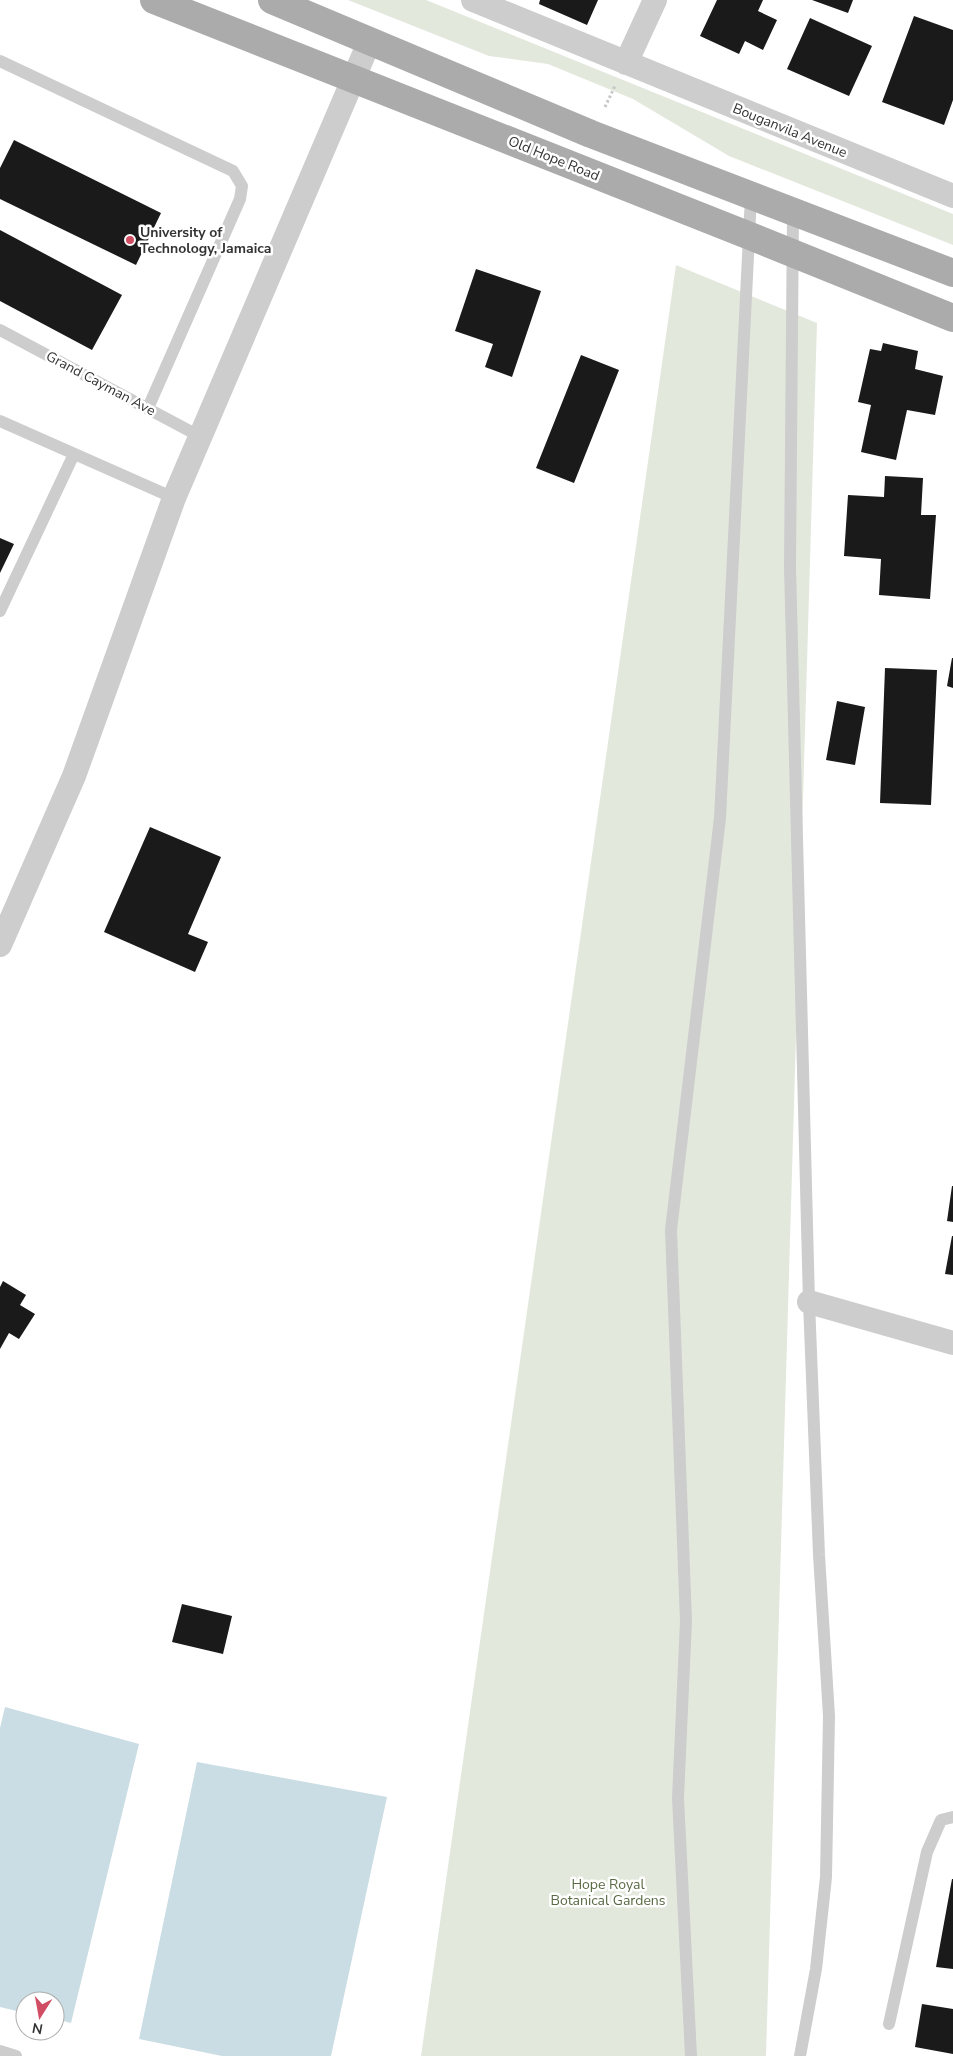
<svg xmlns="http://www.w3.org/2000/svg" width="953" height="2056" font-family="'Nunito Sans',sans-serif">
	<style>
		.green { fill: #e3e8dd }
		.water { fill: #cadde4 }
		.building { fill: #1a1a1a }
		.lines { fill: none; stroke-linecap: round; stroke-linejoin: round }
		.path { stroke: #c7c7c7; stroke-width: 3; stroke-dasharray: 2.5 2.5; stroke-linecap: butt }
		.lane { stroke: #cdcdcd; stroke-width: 12 }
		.street { stroke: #cdcdcd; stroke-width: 24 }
		.primary { stroke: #ababab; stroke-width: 28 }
		.poi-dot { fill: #d14d63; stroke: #fff; stroke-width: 2 }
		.labels { text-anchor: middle; stroke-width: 5; stroke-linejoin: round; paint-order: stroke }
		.street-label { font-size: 14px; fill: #333; stroke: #fff }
		.poi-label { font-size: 14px; font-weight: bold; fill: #333; stroke: #fff; text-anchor: start }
		.park-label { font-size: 14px; fill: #596a44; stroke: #fff }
	</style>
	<rect width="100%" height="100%" fill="#fff"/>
	<path class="green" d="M348 0H426L953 214V245L729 156 633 99 548 64 489 56Z
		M676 265 817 323 766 2056H421Z"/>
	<path class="water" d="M5 1707 139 1744 71 2023 55 2019V2001H25V2013L0 2007V1728Z
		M197 1762 387 1797 331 2056H222L139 2039Z"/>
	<path class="building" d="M540 0H598L587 25 539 4Z
		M717 0H763L758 11 777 20 763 50 745 41 739 54 700 36Z
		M812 0H853L848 13Z
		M914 16 953 30V100L944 125 882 102Z
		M810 18 872 46 849 96 787 69Z
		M14 140 161 213 136 265 0 199V168Z
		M0 230 122 295 92 350 0 301Z
		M476 269 541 291 512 377 485 367 493 344 455 331Z
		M883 343 918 351 915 369 943 376 935 415 907 410 896 460 861 452 871 405 858 402 870 349 881 351Z
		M581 355 619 370 574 483 536 468Z
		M885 476 923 478 921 515H936L930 599 879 595 881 559 844 556 848 495 884 497Z
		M0 538 14 544 0 573Z
		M952 658H953V688L947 686Z
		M885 668 937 670 931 805 880 803Z
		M837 701 865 707 855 765 826 760Z
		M150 827 221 857 188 934 208 942 195 972 104 932Z
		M952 1186H953V1222L947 1221Z
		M952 1236H953V1275L945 1274Z
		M3 1281 26 1295 20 1305 35 1314 19 1339 9 1333 0 1349V1287Z
		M182 1604 232 1616 223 1654 172 1642Z
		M952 1879H953V1969L936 1967Z
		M922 2004 953 2009V2054L915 2047Z"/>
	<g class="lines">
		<path class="path" d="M605 107 615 86"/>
		<path class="lane" d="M0 61 233 171 242 186 240 199 148 408
			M793 212 790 567 809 1302 819 1555 829 1716 826 1877 816 1969 800 2056
			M0 330 201 437
			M0 421 174 498
			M0 611 74 454
			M889 2024 927 1852 941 1820 953 1817
			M0 2051 16 2056
			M691 2056 678 1798 686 1621 671 1230 720 818 751 196"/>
		<path class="street" d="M473 0 953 196
			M626 63 655 0
			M0 945 74 776 174 498 370 40
			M809 1302 953 1343"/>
		<path class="primary" d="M154 0 750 236 953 318
			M272 0 591 134 953 273"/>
	</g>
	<circle class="poi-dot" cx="130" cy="240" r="5"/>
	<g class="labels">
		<g class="street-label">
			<text transform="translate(790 130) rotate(22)" y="5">Bouganvila Avenue</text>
			<text transform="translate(554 158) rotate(22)" y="5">Old Hope Road</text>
			<text transform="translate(101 383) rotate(28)" y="5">Grand Cayman Ave</text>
		</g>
		<g class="poi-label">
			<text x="140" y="237">University of<tspan x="140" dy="16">Technology, Jamaica</tspan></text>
		</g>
		<g class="park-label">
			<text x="608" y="1889">Hope Royal<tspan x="608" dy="16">Botanical Gardens</tspan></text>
		</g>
	</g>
	<g transform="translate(40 2016) rotate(191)"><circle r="24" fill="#ffffff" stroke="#adadad"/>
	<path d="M0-4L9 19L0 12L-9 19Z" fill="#d14d63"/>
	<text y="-8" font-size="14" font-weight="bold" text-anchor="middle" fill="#333333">N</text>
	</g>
</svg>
